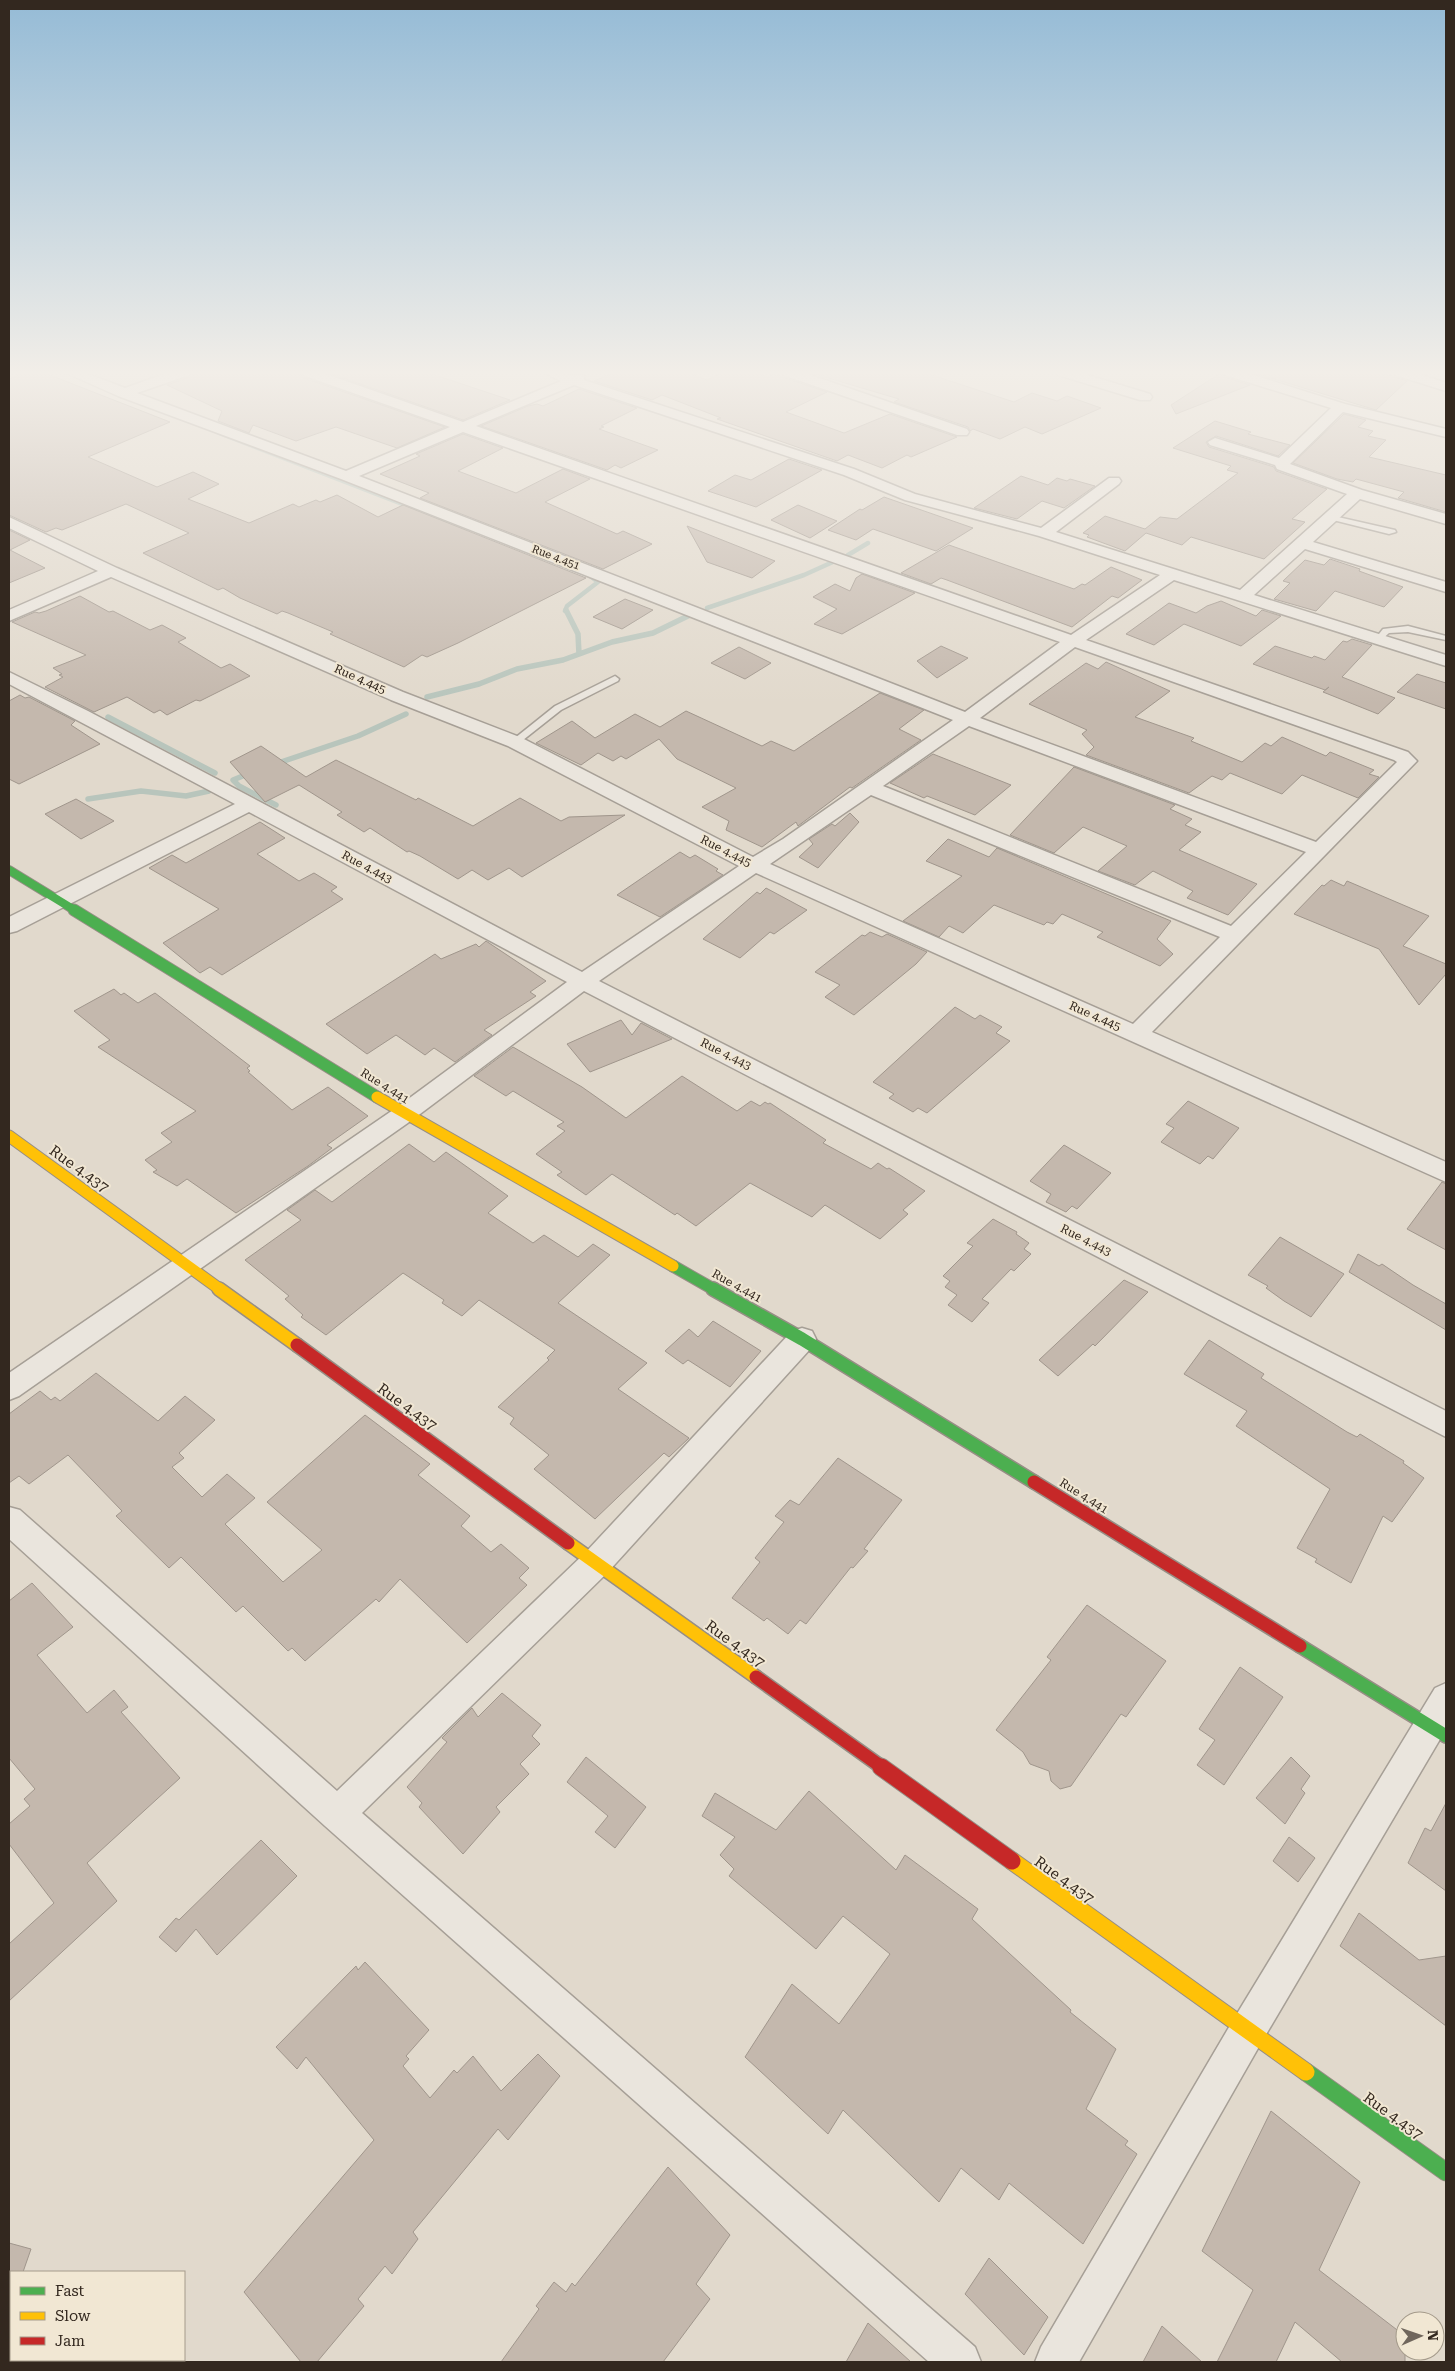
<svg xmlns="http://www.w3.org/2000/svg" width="1455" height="2371" font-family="'Roboto Serif',serif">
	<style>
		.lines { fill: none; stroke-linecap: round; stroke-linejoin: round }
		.stream-far1 { stroke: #b8c5bc; stroke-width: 4.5 }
		.stream { stroke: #b8c5bc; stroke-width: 5.5 }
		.building { fill: #c4b8ad; stroke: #a0968c }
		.lane-casing { stroke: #a69f96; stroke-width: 3 }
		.street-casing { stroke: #a69f96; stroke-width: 3 }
		.fast-far3-casing { stroke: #968e85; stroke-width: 10 }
		.fast-far2-casing { stroke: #968e85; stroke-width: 13 }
		.fast-far1-casing { stroke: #968e85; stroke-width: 16 }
		.fast-casing { stroke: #968e85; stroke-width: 19 }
		.slow-far2-casing { stroke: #968e85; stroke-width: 13 }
		.slow-far1-casing { stroke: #968e85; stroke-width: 16 }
		.slow-casing { stroke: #968e85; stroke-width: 19 }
		.jam-far1-casing { stroke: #968e85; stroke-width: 16 }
		.jam-casing { stroke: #968e85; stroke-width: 19 }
		.lane { fill: #eae5dd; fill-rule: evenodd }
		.street { fill: #eae5dd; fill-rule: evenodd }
		.fast-far3 { stroke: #4caf50; stroke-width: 8 }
		.fast-far2 { stroke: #4caf50; stroke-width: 11 }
		.fast-far1 { stroke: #4caf50; stroke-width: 13 }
		.fast { stroke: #4caf50; stroke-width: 17 }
		.slow-far2 { stroke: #ffc107; stroke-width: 11 }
		.slow-far1 { stroke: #ffc107; stroke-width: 13 }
		.slow { stroke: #ffc107; stroke-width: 17 }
		.jam-far1 { stroke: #c62828; stroke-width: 13 }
		.jam { stroke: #c62828; stroke-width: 17 }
		.labels { text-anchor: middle; stroke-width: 4; stroke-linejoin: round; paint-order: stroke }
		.far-street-label { font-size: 11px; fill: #33281f; stroke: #f1e7d3 }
		.street-label { font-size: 12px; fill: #33281f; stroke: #f1e7d3 }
		.near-street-label { font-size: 15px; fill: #33281f; stroke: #f1e7d3 }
	</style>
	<rect width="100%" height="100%" fill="#e1d9cc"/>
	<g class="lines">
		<path class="stream-far1" d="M219 433 467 529
			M848 555 868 543
			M707 608 804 575 835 561
			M565 611 567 606 598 582 590 576"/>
		<path class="stream" d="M566 610 578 634 579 654
			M427 697 479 684 517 669 563 660 612 642 653 633 692 614
			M108 717 215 773
			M275 764 358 736 406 714
			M250 773 233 780 239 786 276 805
			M88 799 141 791 186 796 209 791"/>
	</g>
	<path class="building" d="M26 372H42L170 422 88 457 157 487 193 472 219 484 188 499 249 523 293 504 299 507 316 500 320 502 337 495 378 517 403 505 586 578 458 643 427 657 422 655 404 667 330 634 333 632 288 613 282 611 277 614 240 598 223 588 218 590 143 553 189 533 126 504 62 530 56 528 46 532 9 515V379Z
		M192 372H299L301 377 445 427 397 448 336 427 296 441 253 425 249 433 218 421 222 411 167 385 190 377Z
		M326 372H426L510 400 463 420Z
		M615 372H687L707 380 723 372H756L768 377 773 374 827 392 786 412 844 433 890 414 957 437 911 457 907 455 882 468 848 455 837 461 717 419 721 418 662 395 652 400 594 381Z
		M808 372H923L1014 402 1032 393 1057 401 1067 396 1101 408 1042 434 1025 427 1000 439 973 429 970 431 968 427 894 402 899 399Z
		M1222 372 1224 377 1250 385 1176 414 1171 405Z
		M1251 372H1379L1407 381 1376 410Z
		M579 389 637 408 601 426 604 427 599 429 658 450 621 468 615 465 607 470 481 426 528 406 537 404 543 406Z
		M1344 414 1366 420 1358 427 1373 431 1368 436 1386 440 1369 457 1446 475V512L1398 498 1404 492 1356 479 1353 482 1337 479 1293 463Z
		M1215 421 1251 432 1248 434 1290 445 1278 456 1216 436 1206 442 1209 447 1274 467 1276 471 1327 489 1292 519 1305 522 1264 559 1191 537 1182 545 1146 533 1125 551 1087 537 1089 535 1083 533 1105 516 1145 529 1160 517 1177 519 1238 473 1227 470 1231 466 1173 448Z
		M463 434 503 448 458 471 516 493 563 469 590 479 545 502 617 534 623 531 652 544 603 569 420 498 429 493 380 474 420 456 416 454Z
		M789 459 822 470 756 507 708 491 735 475 751 480Z
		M1021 476 1048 485 1057 478 1067 481 1070 479 1095 486 1064 508 1042 501 1017 519 974 508Z
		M884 497 973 528 936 551 873 529 856 540 828 530 860 509 862 510Z
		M798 505 837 521 810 538 771 520Z
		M687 526 775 561 752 578 707 562Z
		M9 530 30 540 10 550 45 568 9 583Z
		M949 545 1074 589 1082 584 1085 585 1111 567 1142 580 1118 598 1112 596 1072 627 947 580 941 578 931 584 901 573Z
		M1330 559 1360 569 1359 571 1403 587 1384 607 1335 591 1316 611 1274 599 1290 583 1283 581 1305 560 1324 565Z
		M862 574 915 593 842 634 814 624 837 609 813 597 835 584 850 591 856 578Z
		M80 596 109 612 113 611 150 630 162 625 186 638 178 642 221 668 230 664 250 676 200 701 196 700 167 715 160 710 154 713 127 697 94 712 45 687 63 677 59 675 62 674 53 668 86 655 12 622 35 612 39 613 46 611Z
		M625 599 653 610 622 629 593 617Z
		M1221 601 1256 616 1262 610 1281 616 1241 646 1184 624 1154 645 1126 634 1169 603 1196 613 1207 606Z
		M1352 639 1372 645 1342 677 1395 698 1378 714 1323 692 1329 687 1325 690 1253 664 1275 646 1312 658 1314 656 1325 660 1343 641 1347 642Z
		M941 646 968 658 937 678 917 661Z
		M739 647 771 663 745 679 711 663Z
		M1106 662 1170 691 1135 717 1194 738 1191 741 1242 762 1265 743 1271 746 1282 737 1326 756 1330 752 1374 770 1369 774 1379 777 1358 798 1302 775 1282 794 1230 773 1222 780 1212 776 1189 793 1086 755 1094 747 1082 734 1087 730 1029 704 1086 663 1098 669Z
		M1417 674 1446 683V709L1397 692Z
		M880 693 924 710 899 729 921 740 852 788 850 787 798 826 796 822 762 847 726 830 729 821 702 807 736 788 677 759 659 739 626 759 621 756 613 761 598 753 581 765 536 743 572 721 595 738 635 714 660 727 686 711 762 746 771 741 794 751Z
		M20 695 25 698 29 697 75 721 71 725 100 744 19 784 9 779V701Z
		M261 746 306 777 336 760 416 800 418 798 473 826 520 798 561 821 569 817 625 815 522 877 509 868 488 880 472 870 458 879 420 856 409 851 407 852 370 828 364 832 337 815 342 812 299 785 265 802 230 762Z
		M933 754 1011 785 975 815 927 796 924 798 890 783Z
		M1074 767 1175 805 1170 809 1192 819 1185 825 1201 832 1179 850 1257 884 1228 915 1187 898 1193 891 1153 871 1135 885 1098 871 1127 846 1083 827 1054 853 1010 835Z
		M76 799 114 821 81 839 45 814Z
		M850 813 859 822 818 868 799 857 813 844 809 839 832 824 835 826Z
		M260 822 285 838 257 854 299 881 314 873 337 887 331 891 343 899 222 975 210 967 200 973 163 943 219 909 149 868 172 855 186 863Z
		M948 839 989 857 997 848 1171 921 1157 939 1173 954 1160 966 1097 937 1103 932 1062 914 1053 924 1047 922 1044 925 994 905 963 933 949 926 939 937 903 921 962 876 926 861Z
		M680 852 690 858 695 855 718 869 716 871 723 875 660 917 617 895Z
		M1331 880 1344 886 1347 881 1429 916 1403 946 1446 964V974L1419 1005 1379 949 1294 914 1322 885 1324 886Z
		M766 888 807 910 774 934 770 932 740 958 703 939 757 892 760 894Z
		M870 932 882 937 887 934 927 952 916 964 854 1015 825 997 840 985 815 972 862 935 865 936Z
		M486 941 546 981 530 992 536 996 484 1030 492 1035 455 1062 434 1048 425 1055 396 1035 367 1054 326 1024 435 954 441 959 476 944 479 947Z
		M114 989 121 995 124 993 138 1003 155 993 250 1066 247 1068 250 1071 248 1072 292 1110 328 1087 368 1116 327 1145 332 1148 308 1166 236 1213 187 1179 177 1186 153 1172 157 1170 145 1160 172 1142 161 1133 196 1111 98 1047 110 1040 74 1011Z
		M955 1007 975 1019 980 1015 1002 1027 996 1033 1010 1041 927 1113 918 1108 913 1112 889 1098 894 1094 873 1082Z
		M621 1020 632 1035 641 1023 672 1039 590 1072 567 1044Z
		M513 1047 582 1087 626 1118 682 1076 737 1111 751 1101 760 1106 765 1102 768 1104 770 1103 826 1140 823 1143 871 1169 878 1163 887 1169 889 1168 925 1191 903 1210 908 1214 880 1239 825 1205 812 1217 750 1183 696 1226 677 1213 675 1215 612 1174 586 1195 557 1175 562 1172 536 1154 565 1131 557 1126 564 1122 513 1091 506 1096 474 1076Z
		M1188 1101 1239 1128 1213 1159 1208 1156 1200 1164 1161 1142 1174 1128 1166 1124Z
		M409 1144 434 1162 446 1152 508 1196 488 1213 533 1243 544 1235 578 1257 593 1244 610 1255 558 1303 647 1363 618 1389 689 1438 669 1457 664 1453 595 1519 534 1469 549 1455 510 1424 514 1418 498 1407 549 1360 547 1358 555 1350 479 1300 462 1316 442 1303 444 1300 403 1273 326 1335 301 1317 303 1315 285 1299 289 1296 245 1260 301 1220 287 1210 315 1190 332 1202Z
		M1064 1145 1111 1173 1077 1209 1072 1206 1066 1212 1046 1202 1051 1194 1030 1181Z
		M1442 1182 1446 1184V1250L1407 1229Z
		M993 1219 1017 1232 1016 1234 1029 1243 1024 1249 1031 1254 1014 1271 1011 1269 982 1299 989 1303 972 1322 948 1305 957 1295 945 1287 950 1281 943 1276 973 1246 967 1243Z
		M1280 1237 1344 1274 1311 1317 1284 1301 1266 1288 1268 1286 1248 1275Z
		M1358 1254 1379 1266 1382 1264 1413 1285 1446 1304V1330L1349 1272Z
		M1124 1280 1148 1292 1095 1346 1093 1344 1058 1376 1039 1360Z
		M713 1321 761 1351 730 1387 688 1360 683 1364 665 1351 689 1329 698 1337Z
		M1209 1340 1264 1374 1261 1378 1347 1432 1357 1437 1360 1434 1404 1461 1403 1463 1424 1478 1392 1522 1383 1516 1351 1583 1315 1562 1317 1559 1297 1548 1330 1489 1236 1426 1247 1411 1184 1374Z
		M96 1373 158 1421 185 1396 215 1420 179 1453 184 1458 172 1467 202 1497 227 1474 255 1498 225 1524 283 1582 322 1550 267 1502 365 1415 430 1464 418 1475 470 1516 461 1526 491 1552 501 1544 529 1568 519 1578 527 1585 467 1643 400 1579 379 1602 376 1599 305 1661 292 1648 288 1651 243 1606 236 1612 181 1557 169 1568 116 1516 122 1511 68 1455 29 1484 19 1476 9 1483V1414L40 1391 51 1400 55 1397 60 1401Z
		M838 1458 902 1500 864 1549 868 1551 853 1568 851 1567 806 1624 800 1620 788 1634 767 1618 764 1621 732 1598 760 1562 755 1558 784 1522 775 1516 790 1500 799 1505Z
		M32 1583 73 1627 37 1655 87 1713 114 1690 128 1707 121 1712 180 1778 87 1863 117 1901 9 2001V1944L54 1903 9 1844V1824L30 1806 24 1799 35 1789 9 1758V1601Z
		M1087 1605 1166 1661 1126 1717 1121 1714 1071 1786 1060 1789 1051 1781 1049 1771 1030 1764 1023 1752 996 1730 1051 1660 1047 1657Z
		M1240 1667 1283 1697 1224 1785 1197 1765 1215 1740 1199 1729Z
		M502 1693 541 1725 532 1736 540 1744 520 1764 529 1774 496 1807 500 1812 463 1854 419 1807 422 1803 407 1787 447 1742 442 1738 472 1708 478 1717Z
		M586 1757 646 1807 615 1848 595 1832 608 1816 567 1782Z
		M1291 1757 1310 1776 1301 1789 1305 1793 1285 1824 1256 1798Z
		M809 1791 896 1870 905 1855 978 1909 972 1919 1071 2010 1070 2012 1116 2049 1086 2109 1128 2141 1125 2145 1137 2154 1083 2244 1009 2183 999 2200 961 2168 939 2202 843 2110 828 2134 745 2057 792 1984 839 2024 890 1954 843 1916 816 1949 729 1876 734 1869 720 1855 735 1837 702 1816 715 1793 776 1830Z
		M1446 1803V1891L1408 1863 1425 1828 1431 1831Z
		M1289 1837 1315 1858 1298 1882 1273 1861Z
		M261 1840 297 1876 217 1955 196 1929 176 1952 159 1937 176 1918 179 1920Z
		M1359 1913 1419 1960 1446 1956V2026L1340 1946Z
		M365 1962 429 2030 406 2056 409 2059 403 2066 430 2098 454 2070 457 2073 473 2056 501 2091 538 2054 560 2076 508 2140 498 2129 413 2232 418 2239 392 2274 385 2266 358 2299 364 2306 317 2362H301L244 2292 374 2140 306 2057 297 2069 276 2047 356 1966 358 1970Z
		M1271 2111 1360 2182 1319 2270 1405 2336V2362H1342L1295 2322 1276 2362H1217L1253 2290 1202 2251Z
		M668 2167 730 2235 696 2284 710 2299 663 2362H501L539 2309 536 2306 554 2282 566 2292 572 2283 575 2286Z
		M9 2243 31 2249 23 2272H11V2304L9 2303Z
		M989 2258 1048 2317 1024 2355 965 2294Z
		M868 2323 911 2362H846Z
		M1162 2326 1202 2362H1143Z"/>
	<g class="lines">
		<g class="lane-casing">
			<path id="lane" d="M1329 515 1395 530 1396 532 1389 534 1329 519Z
				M1408 626 1446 636V640L1408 632 1389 633 1379 642 1375 639 1383 629Z
				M615 676 619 679 618 681 561 710 518 744H512L510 742 555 706Z"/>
		</g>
		<g class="street-casing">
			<path id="street" d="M64 372H83L125 388 170 372H190L189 375 137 393 346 471 450 427 302 375 301 372H320L463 422 561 381 542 372C552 372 561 374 571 375 576 376 579 374 584 375V380L854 469 915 494 1041 528 1109 478H1119L1121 481 1119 484 1056 532 1240 590 1347 494 1277 469 1275 465 1210 445 1208 442 1215 438 1279 458 1331 408 1225 375 1224 372H1244L1345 404 1446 429V437L1343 412 1290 464 1362 490 1446 514V524L1360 499 1313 542 1446 582V592L1305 549 1254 595 1446 655V666L1174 580 1086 640 1408 752 1417 761 1152 1032 1446 1162V1182L756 873 599 981 1446 1411V1437L584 991 412 1120 19 1396 9 1400V1373L396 1108 567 982 249 812 17 931 9 933V917L235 804 9 684V672L88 711 582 972 739 866 508 746 391 700 111 577 9 621V610L98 571 9 528V517L117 568 403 692 522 738 753 857 783 839 953 720 341 479 118 396ZM574 385 844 475 905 500 1039 536 1160 575 1071 635 476 426ZM463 432 1060 642 965 712 359 476ZM1075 647 1394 760 1397 762 1316 842 980 718ZM969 726 1306 852 1231 926 883 786ZM871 795 1220 937 1133 1024 770 864Z
				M782 372H802L967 429 969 432 967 435H957L783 375Z
				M1057 372H1078L1150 394 1152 397 1150 400H1140L1058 375Z
				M1394 372H1414L1446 383V391L1395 375Z
				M802 1328 812 1331 816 1339 812 1347 607 1573 362 1813 975 2347 981 2362H929L325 1826 9 1539V1507L20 1510 337 1791 585 1553 792 1331Z
				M1446 1683V1729L1261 2043 1079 2362H1035L1041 2347 1235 2017 1435 1688Z"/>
		</g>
		<g class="fast-far3-casing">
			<path id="fast-far3" d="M9 870 76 911"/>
		</g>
		<g class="fast-far2-casing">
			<path id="fast-far2" d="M74 910 377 1097
				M673 1266 715 1290"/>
		</g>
		<g class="fast-far1-casing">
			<path id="fast-far1" d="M713 1289 802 1339 1034 1482
				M1300 1646 1446 1736"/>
		</g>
		<g class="fast-casing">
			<path id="fast" d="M1306 2072 1446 2172"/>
		</g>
		<g class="slow-far2-casing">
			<path id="slow-far2" d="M377 1097 673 1266
				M9 1136 221 1290"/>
		</g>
		<g class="slow-far1-casing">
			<path id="slow-far1" d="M219 1289 297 1345
				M568 1543 756 1677"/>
		</g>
		<g class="slow-casing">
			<path id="slow" d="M1012 1861 1306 2072"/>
		</g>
		<g class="jam-far1-casing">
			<path id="jam-far1" d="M297 1345 568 1543
				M1034 1482 1300 1646
				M756 1677 883 1768"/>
		</g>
		<g class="jam-casing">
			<path id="jam" d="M881 1767 1012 1861"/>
		</g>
		<use href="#lane" class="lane"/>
		<use href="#street" class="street"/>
		<use href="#fast-far3" class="fast-far3"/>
		<use href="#fast-far2" class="fast-far2"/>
		<use href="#fast-far1" class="fast-far1"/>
		<use href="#fast" class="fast"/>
		<use href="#slow-far2" class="slow-far2"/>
		<use href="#slow-far1" class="slow-far1"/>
		<use href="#slow" class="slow"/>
		<use href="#jam-far1" class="jam-far1"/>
		<use href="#jam" class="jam"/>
	</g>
	<linearGradient id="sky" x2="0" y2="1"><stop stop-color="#95bbd6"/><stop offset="0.53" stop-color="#f2eee8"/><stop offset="1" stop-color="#f2eee8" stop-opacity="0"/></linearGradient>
	<rect width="1455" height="704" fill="url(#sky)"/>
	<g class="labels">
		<g class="far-street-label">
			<text transform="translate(556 557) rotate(21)" y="4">Rue 4.451</text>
		</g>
		<g class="street-label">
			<text transform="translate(360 679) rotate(24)" y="4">Rue 4.445</text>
			<text transform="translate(726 851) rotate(27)" y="4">Rue 4.445</text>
			<text transform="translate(367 867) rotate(28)" y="4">Rue 4.443</text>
			<text transform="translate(1095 1016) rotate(24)" y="4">Rue 4.445</text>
			<text transform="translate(726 1054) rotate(27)" y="4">Rue 4.443</text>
			<text transform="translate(385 1086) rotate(32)" y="4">Rue 4.441</text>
			<text transform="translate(1086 1240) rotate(27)" y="4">Rue 4.443</text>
			<text transform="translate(737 1286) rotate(29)" y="4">Rue 4.441</text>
			<text transform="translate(1084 1496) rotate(32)" y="4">Rue 4.441</text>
		</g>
		<g class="near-street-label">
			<text transform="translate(79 1169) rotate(36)" y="5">Rue 4.437</text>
			<text transform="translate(407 1407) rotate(36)" y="5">Rue 4.437</text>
			<text transform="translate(735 1644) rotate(36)" y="5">Rue 4.437</text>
			<text transform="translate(1064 1880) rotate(36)" y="5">Rue 4.437</text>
			<text transform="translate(1393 2116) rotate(36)" y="5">Rue 4.437</text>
		</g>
	</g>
	<rect width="1455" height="2371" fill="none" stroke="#33281f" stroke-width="20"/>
	<rect x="10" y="2271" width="175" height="90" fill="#f1e7d3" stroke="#a59b8b"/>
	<rect x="20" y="2287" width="25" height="8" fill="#4caf50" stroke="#a59b8b"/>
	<text x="55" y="2296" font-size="15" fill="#33281f">Fast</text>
	<rect x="20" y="2312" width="25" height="8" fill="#ffc107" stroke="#a59b8b"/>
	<text x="55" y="2321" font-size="15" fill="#33281f">Slow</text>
	<rect x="20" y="2337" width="25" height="8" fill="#c62828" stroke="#a59b8b"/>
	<text x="55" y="2346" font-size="15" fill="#33281f">Jam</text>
	<g transform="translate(1420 2336) rotate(88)"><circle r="24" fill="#f1e7d3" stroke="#a59b8b"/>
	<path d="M0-4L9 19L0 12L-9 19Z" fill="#70665c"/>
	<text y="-8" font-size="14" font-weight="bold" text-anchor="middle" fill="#33281f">N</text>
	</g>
</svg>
